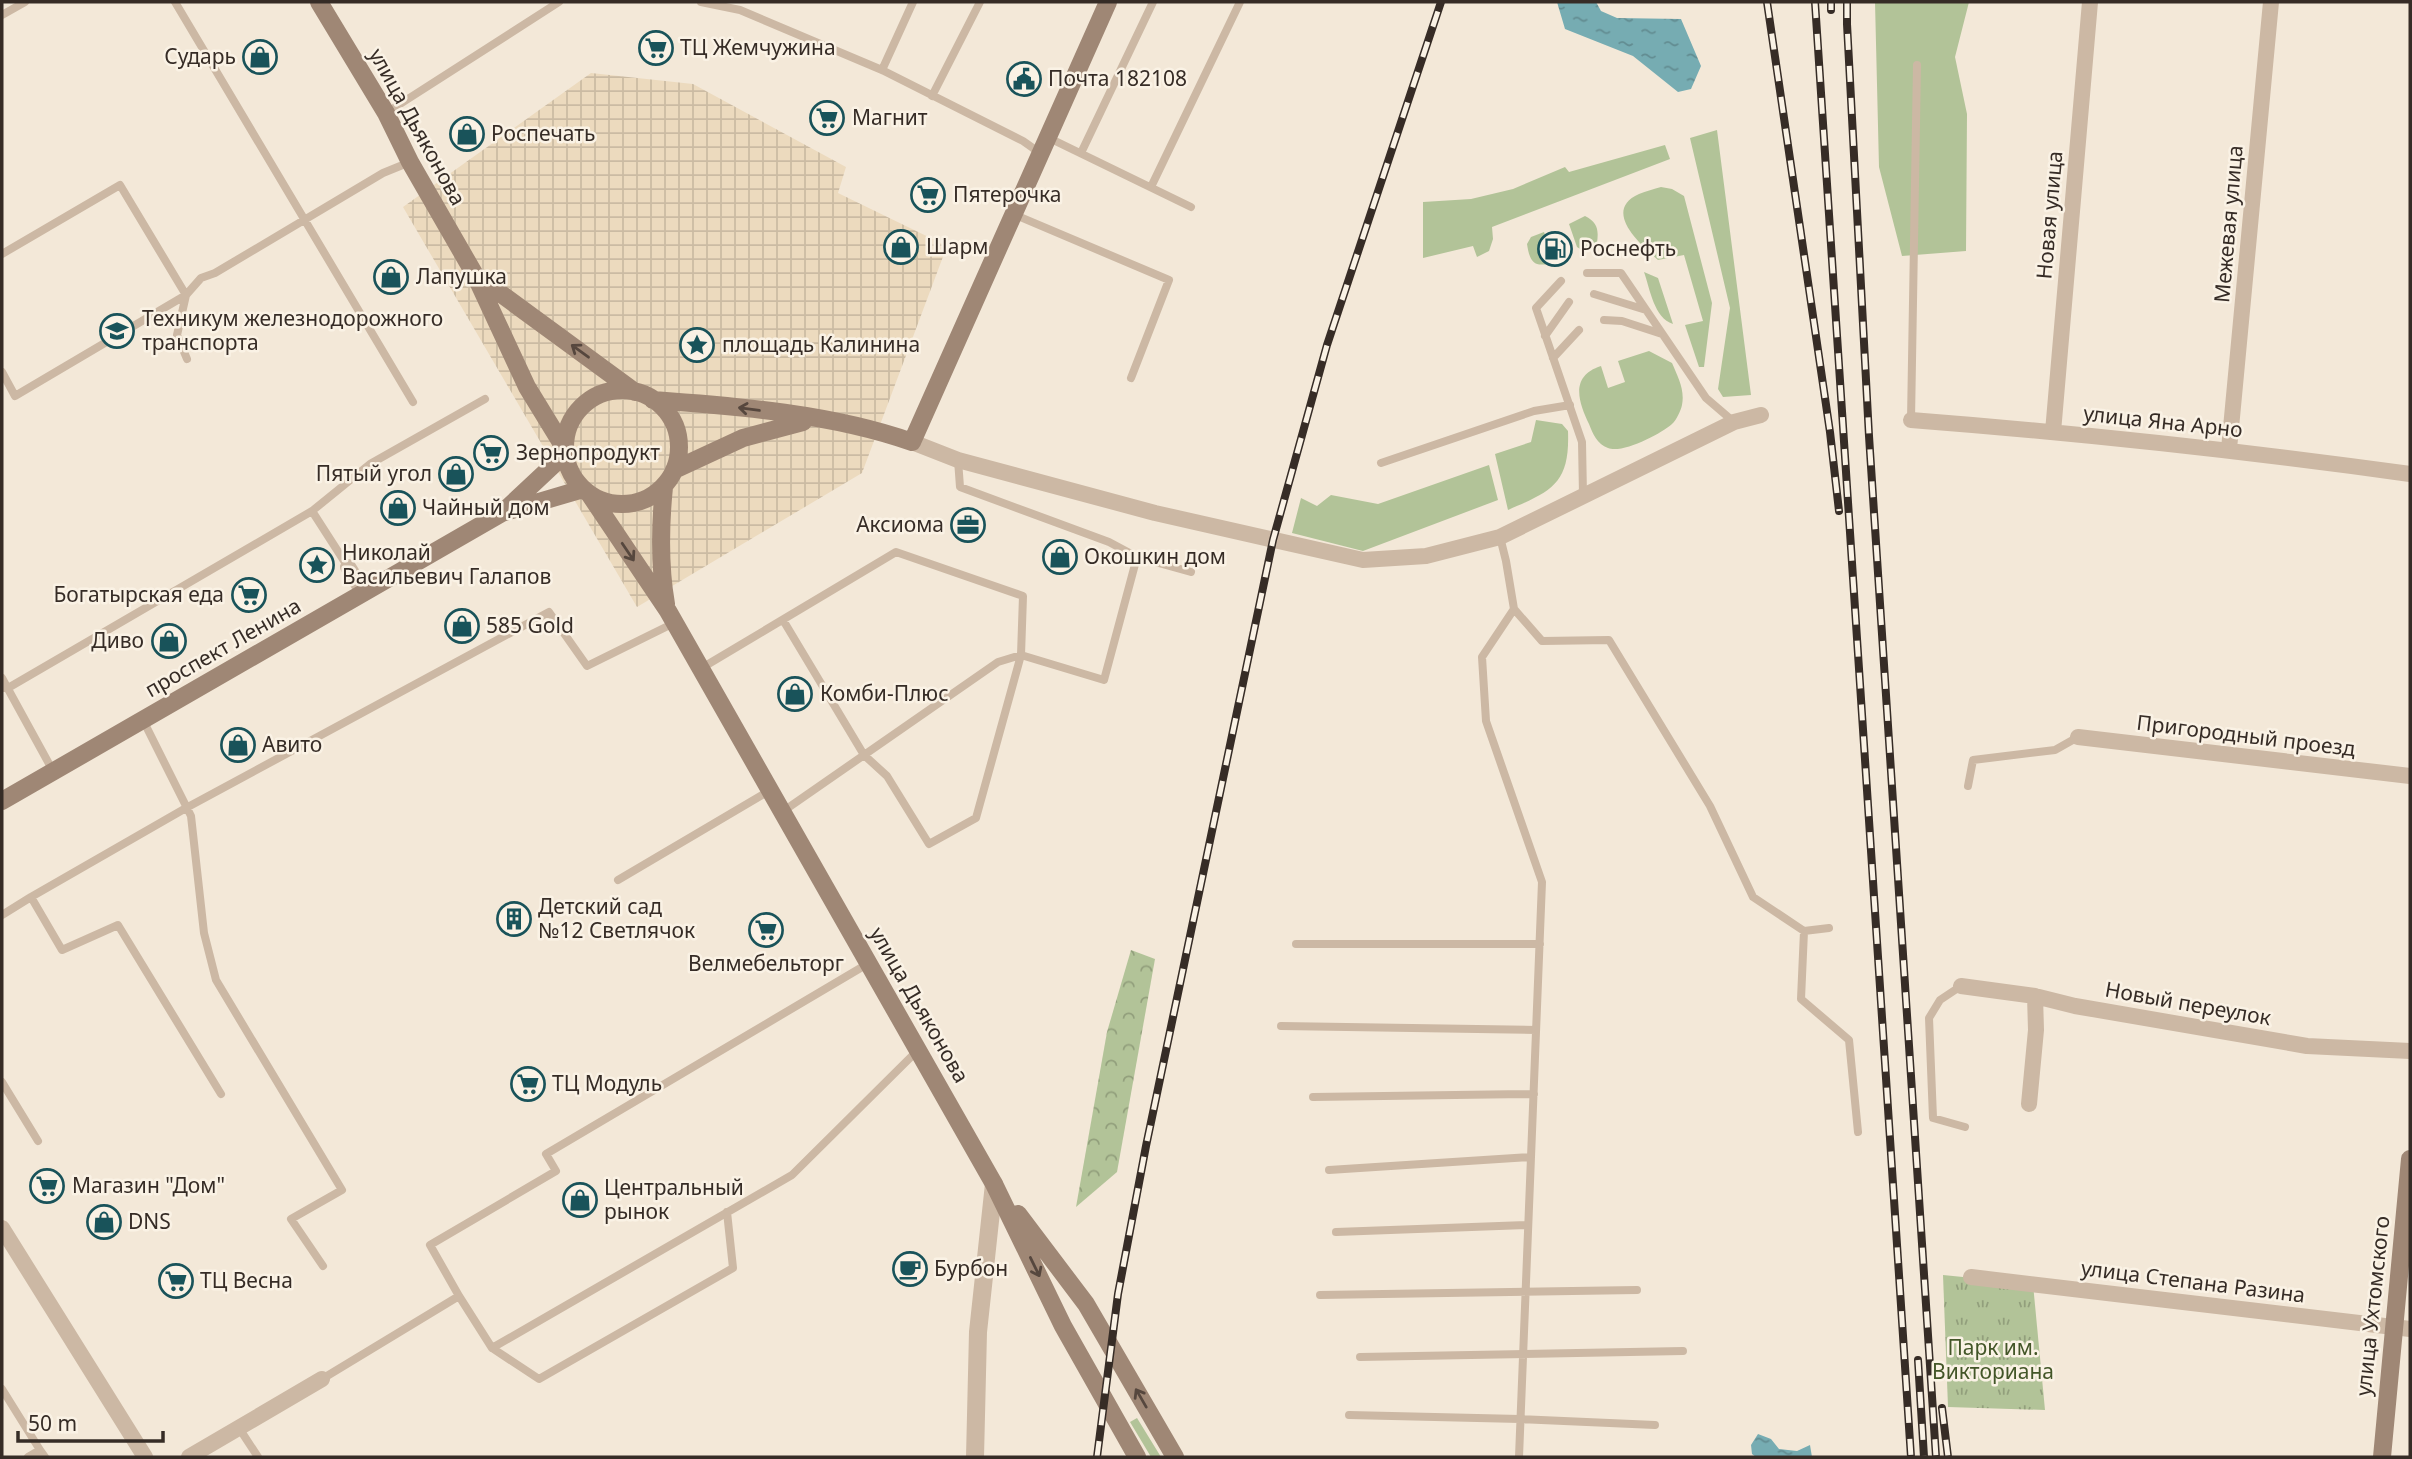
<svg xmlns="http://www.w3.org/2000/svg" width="2412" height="1459" font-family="'Noto Sans',sans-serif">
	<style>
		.grass { fill: #b2c398 }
		.forest { fill: url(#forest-crowns) }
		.park { fill: url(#park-tufts) }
		.plaza { fill: url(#plaza-grid) }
		.water { fill: url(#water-ripples) }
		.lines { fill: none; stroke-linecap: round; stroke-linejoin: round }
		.service { stroke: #ccb8a4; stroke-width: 8 }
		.minor { stroke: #ccb8a4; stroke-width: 16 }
		.tertiary { stroke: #ccb8a4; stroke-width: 18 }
		.secondary { stroke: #9f8775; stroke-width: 18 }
		.rail-casing { stroke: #362c26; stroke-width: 8 }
		.rail { stroke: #faf2e5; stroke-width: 5; stroke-dasharray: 16; stroke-linecap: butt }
		.oneway { stroke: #56473e }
		.labels { text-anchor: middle; stroke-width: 5; stroke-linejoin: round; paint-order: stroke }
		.poi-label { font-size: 21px; fill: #362c26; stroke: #faf2e5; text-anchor: start }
		.street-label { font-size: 21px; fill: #362c26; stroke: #faf2e5 }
		.park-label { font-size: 21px; fill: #435628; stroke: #faf2e5 }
	</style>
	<defs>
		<pattern id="forest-crowns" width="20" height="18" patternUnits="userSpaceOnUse" patternTransform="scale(1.75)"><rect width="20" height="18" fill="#b2c398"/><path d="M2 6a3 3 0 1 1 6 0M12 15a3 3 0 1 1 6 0" fill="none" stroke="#929f7c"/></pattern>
		<pattern id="park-tufts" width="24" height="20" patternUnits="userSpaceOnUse" patternTransform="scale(1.75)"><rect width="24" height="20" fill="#b2c398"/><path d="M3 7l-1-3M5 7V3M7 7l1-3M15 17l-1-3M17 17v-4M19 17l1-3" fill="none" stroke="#929f7c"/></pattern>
		<pattern id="plaza-grid" width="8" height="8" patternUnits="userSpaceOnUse" patternTransform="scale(1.75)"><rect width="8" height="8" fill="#ecdabe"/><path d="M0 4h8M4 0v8" fill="none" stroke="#cbbba3"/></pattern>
		<pattern id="water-ripples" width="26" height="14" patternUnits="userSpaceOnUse" patternTransform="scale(1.75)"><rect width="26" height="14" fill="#76acb2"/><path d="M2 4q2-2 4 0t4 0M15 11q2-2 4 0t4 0" fill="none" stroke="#628c91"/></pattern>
	</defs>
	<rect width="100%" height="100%" fill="#f3e8d8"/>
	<path class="grass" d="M1875 2H1969L1955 57 1967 114 1966 251 1902 256 1879 167Z
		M1717 130 1751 395 1723 397 1718 389 1730 308 1690 138Z
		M1665 145 1670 159 1492 227 1493 239 1489 251 1477 257 1473 246 1423 258V202L1471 199 1513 189 1565 167 1569 172Z
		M1661 187 1672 189 1684 196 1712 303 1704 367H1699L1685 325 1703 321 1684 255 1658 260C1642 246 1601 211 1639 194 1646 191 1654 189 1661 187Z
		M1585 216C1597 222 1599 229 1597 243L1585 252 1577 247 1569 224Z
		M1544 232 1555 262C1535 268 1530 264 1527 244L1531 237Z
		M1644 272 1658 278 1673 324C1654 318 1650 289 1644 272Z
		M1649 351 1672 363C1678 377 1685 390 1682 405 1681 410 1676 421 1672 424 1661 434 1622 454 1608 448 1597 444 1593 434 1589 424 1578 401 1570 376 1601 366L1608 388 1625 382 1618 361Z
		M1536 420 1562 424 1568 431C1570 484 1552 491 1508 510L1495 454 1531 442Z
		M1489 465 1498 500 1363 551 1292 533 1301 498 1317 506 1331 495 1378 504Z
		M1137 1418 1161 1457H1151L1130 1422Z"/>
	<path class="forest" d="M1131 950 1155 959 1117 1172 1076 1207 1107 1032Z"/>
	<path class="park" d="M1943 1275 2033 1284 2045 1410 1948 1407Z"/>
	<path class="plaza" d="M591 73 693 84 846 167 838 193 947 246 862 473 637 607 403 207Z"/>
	<path class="water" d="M1557 2H1596L1601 11 1617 18 1681 19 1701 66 1691 89 1678 92 1633 56 1565 29Z
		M1758 1434 1771 1439 1779 1449 1797 1451 1810 1445 1812 1457H1756L1752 1454 1751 1445Z"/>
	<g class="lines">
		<path class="service" d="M175 2 413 402
			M701 2 740 10 882 70 1023 141 1040 153
			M2 15 25 2
			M882 70 913 2
			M932 96 980 2
			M386 113 559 2
			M1047 137 1191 207
			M1081 153 1153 2
			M1151 187 1240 2
			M1013 214 1169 280 1131 378
			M2 254 120 185 186 295 177 335 187 359
			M1587 273H1621L1706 398 1734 422
			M1561 281 1536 308 1582 442 1583 495
			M1594 294 1646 310
			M1604 320 1622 321 1662 334
			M1545 336 1569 302
			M1553 358 1579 330
			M2 372 15 396 186 295 201 278 215 273 383 173 410 162
			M1911 420 1917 65
			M1381 463 1534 411 1570 405
			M312 511 348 567
			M1500 537 1506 561 1514 609 1542 641 1609 640 1710 806 1753 897 1804 931 1801 999 1849 1040 1858 1132
			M1137 557 1191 572
			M1514 609 1482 657 1486 721 1542 882 1519 1457
			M700 669 896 552 1023 596 1021 655 976 818 929 844 887 776 864 755 783 620
			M2 678 53 771
			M2 688H8L312 511 370 464 485 399
			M143 720 191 816 204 933 216 980 342 1190 291 1219 323 1266
			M1968 786 1973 760 2055 750 2078 737
			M782 812 998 662 1021 655 1104 680 1137 557 1109 542 960 487 958 460
			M618 880 769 791
			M2 915 31 897
			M1804 931 1829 928
			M1296 944H1540
			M1961 986 1940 1000 1929 1018 1933 1118 1965 1127
			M1281 1026 1536 1030
			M2 1082 38 1141
			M221 1094 118 925 62 950 31 897 186 808 549 612 587 666 674 623
			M1313 1097 1534 1094
			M1329 1170 1531 1157
			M1336 1232 1528 1225
			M1320 1295 1637 1290
			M459 1296 430 1245 556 1171 546 1154 869 963
			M492 1348 539 1379 733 1268 727 1212
			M1360 1357 1683 1351
			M322 1379 459 1296 492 1348 792 1175 918 1050
			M2 1389 40 1450
			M1349 1415 1520 1419 1655 1425
			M239 1428 258 1457
			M28 1457 40 1450 45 1457"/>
		<path class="minor" d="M1911 420C2078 433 2244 451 2410 474
			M2053 432 2090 2
			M912 442 958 460 1155 513 1363 560 1426 556 1500 537 1734 422 1761 415
			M2229 449 2271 2
			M348 567 364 593
			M2078 737 2410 776
			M1961 986 2035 996 2075 1006 2307 1046 2410 1051
			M2029 1104 2036 1030 2035 996
			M2 1228 145 1457
			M1971 1277 2410 1329
			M189 1457 322 1379"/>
		<path class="tertiary" d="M975 1457 978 1332 994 1184"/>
		<path class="secondary" d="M319 2 386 113 410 162 475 275 527 387 565 449
			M478 277 635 392
			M565 447a57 57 0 1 1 114 0a57 57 0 1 1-114 0Z
			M653 400C737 406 833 414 912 442L1108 2
			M674 470 743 438 803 422
			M664 487C660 527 659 564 666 604
			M590 495 668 611 994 1184 1063 1326 1137 1457
			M505 512 583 489
			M2 801 502 513 565 454
			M1018 1214 1086 1304 1175 1457
			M2382 1457 2410 1159"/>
		<g class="rail-casing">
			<path id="rail" d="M1767 2 1830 432 1839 511
				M1815 2 1911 1457
				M1847 2V24L1869 436 1936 1457
				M1831 10V2
				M1918 1360 1924 1457
				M1942 1408 1948 1457
				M1097 1457 1118 1294 1146 1146 1273 540 1327 345 1441 2"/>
		</g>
		<use href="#rail" class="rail"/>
	</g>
	<defs><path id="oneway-shaft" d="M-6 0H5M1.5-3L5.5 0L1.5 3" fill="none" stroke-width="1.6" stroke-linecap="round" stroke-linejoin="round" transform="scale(1.75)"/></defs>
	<g class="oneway">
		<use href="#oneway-shaft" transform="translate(580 351) rotate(-144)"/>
		<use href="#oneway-shaft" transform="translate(749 409) rotate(-172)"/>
		<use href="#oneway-shaft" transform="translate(628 552) rotate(56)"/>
		<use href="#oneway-shaft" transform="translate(1035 1267) rotate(64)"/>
		<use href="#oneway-shaft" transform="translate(1141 1398) rotate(-120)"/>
	</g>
	<defs>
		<g id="supermarket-ring" transform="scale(1.75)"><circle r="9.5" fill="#faf2e5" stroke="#19535a" stroke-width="1.5"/><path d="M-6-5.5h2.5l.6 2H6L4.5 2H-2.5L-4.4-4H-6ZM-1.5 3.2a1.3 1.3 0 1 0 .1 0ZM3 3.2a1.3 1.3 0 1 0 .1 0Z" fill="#19535a"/></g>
		<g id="shop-ring" transform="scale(1.75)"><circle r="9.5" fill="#faf2e5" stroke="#19535a" stroke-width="1.5"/><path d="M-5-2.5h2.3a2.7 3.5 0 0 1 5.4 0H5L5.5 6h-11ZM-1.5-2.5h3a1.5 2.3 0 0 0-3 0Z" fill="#19535a"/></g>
		<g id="civic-ring" transform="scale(1.75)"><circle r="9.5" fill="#faf2e5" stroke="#19535a" stroke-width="1.5"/><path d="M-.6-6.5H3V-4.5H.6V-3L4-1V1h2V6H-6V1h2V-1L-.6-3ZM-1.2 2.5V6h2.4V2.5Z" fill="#19535a"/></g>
		<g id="fuel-ring" transform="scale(1.75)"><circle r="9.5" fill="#faf2e5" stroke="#19535a" stroke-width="1.5"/><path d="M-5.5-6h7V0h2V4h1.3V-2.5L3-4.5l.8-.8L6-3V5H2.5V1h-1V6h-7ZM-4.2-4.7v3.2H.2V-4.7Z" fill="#19535a"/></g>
		<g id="university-ring" transform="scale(1.75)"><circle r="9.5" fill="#faf2e5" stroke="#19535a" stroke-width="1.5"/><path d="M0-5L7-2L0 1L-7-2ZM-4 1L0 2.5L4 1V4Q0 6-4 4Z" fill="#19535a"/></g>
		<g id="sight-ring" transform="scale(1.75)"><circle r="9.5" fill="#faf2e5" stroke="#19535a" stroke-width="1.5"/><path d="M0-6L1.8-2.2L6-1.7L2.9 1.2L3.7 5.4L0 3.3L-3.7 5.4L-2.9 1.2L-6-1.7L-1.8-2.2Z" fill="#19535a"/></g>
		<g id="office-ring" transform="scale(1.75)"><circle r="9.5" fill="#faf2e5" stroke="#19535a" stroke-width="1.5"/><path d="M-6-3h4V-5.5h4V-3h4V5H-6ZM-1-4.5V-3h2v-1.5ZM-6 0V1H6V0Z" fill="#19535a"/></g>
		<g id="building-ring" transform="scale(1.75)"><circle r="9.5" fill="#faf2e5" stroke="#19535a" stroke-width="1.5"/><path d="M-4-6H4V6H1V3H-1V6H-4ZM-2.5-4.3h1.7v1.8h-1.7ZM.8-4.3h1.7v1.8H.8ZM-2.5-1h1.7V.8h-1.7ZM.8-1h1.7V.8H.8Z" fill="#19535a"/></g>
		<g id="cafe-ring" transform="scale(1.75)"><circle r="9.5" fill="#faf2e5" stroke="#19535a" stroke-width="1.5"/><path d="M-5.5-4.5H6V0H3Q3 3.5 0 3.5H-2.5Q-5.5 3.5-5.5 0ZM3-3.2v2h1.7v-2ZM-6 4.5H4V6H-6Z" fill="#19535a"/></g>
	</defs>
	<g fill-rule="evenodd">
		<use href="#supermarket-ring" x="656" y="48"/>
		<use href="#shop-ring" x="260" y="57"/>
		<use href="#civic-ring" x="1024" y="79"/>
		<use href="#supermarket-ring" x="827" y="118"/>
		<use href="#shop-ring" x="467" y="134"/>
		<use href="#supermarket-ring" x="928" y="195"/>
		<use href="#shop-ring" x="901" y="247"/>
		<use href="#fuel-ring" x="1555" y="249"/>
		<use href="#shop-ring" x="391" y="277"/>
		<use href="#university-ring" x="117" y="331"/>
		<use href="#sight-ring" x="697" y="345"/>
		<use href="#supermarket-ring" x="491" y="453"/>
		<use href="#shop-ring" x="456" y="474"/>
		<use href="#shop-ring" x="398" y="508"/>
		<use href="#office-ring" x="968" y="525"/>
		<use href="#shop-ring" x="1060" y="557"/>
		<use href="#sight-ring" x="317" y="565"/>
		<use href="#supermarket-ring" x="249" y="595"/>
		<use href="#shop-ring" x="462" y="626"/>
		<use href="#shop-ring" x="169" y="641"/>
		<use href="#shop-ring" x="795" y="694"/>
		<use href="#shop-ring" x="238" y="745"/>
		<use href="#building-ring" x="514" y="919"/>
		<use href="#supermarket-ring" x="766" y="930"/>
		<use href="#supermarket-ring" x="528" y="1084"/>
		<use href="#supermarket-ring" x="47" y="1186"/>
		<use href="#shop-ring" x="580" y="1200"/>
		<use href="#shop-ring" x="104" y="1222"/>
		<use href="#cafe-ring" x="910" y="1269"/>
		<use href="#supermarket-ring" x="176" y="1281"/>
	</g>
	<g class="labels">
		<g class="poi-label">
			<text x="680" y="55">ТЦ Жемчужина</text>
			<text x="236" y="64" text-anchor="end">Сударь</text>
			<text x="1048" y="86">Почта 182108</text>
			<text x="852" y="125">Магнит</text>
			<text x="491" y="141">Роспечать</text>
			<text x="953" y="202">Пятерочка</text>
			<text x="926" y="254">Шарм</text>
			<text x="1580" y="256">Роснефть</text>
			<text x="416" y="284">Лапушка</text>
			<text x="142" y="326">Техникум железнодорожного<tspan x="142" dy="24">транспорта</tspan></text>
			<text x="722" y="352">площадь Калинина</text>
			<text x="516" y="460">Зернопродукт</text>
			<text x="432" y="481" text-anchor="end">Пятый угол</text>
			<text x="422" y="515">Чайный дом</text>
			<text x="944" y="532" text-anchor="end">Аксиома</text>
			<text x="342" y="560">Николай<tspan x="342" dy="24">Васильевич Галапов</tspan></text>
			<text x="1084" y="564">Окошкин дом</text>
			<text x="224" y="602" text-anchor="end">Богатырская еда</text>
			<text x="486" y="633">585 Gold</text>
			<text x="144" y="648" text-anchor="end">Диво</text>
			<text x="820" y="701">Комби-Плюс</text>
			<text x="262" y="752">Авито</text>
			<text x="538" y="914">Детский сад<tspan x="538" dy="24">№12 Светлячок</tspan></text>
			<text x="766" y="971" text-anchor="middle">Велмебельторг</text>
			<text x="552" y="1091">ТЦ Модуль</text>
			<text x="72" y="1193">Магазин "Дом"</text>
			<text x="604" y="1195">Центральный<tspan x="604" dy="24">рынок</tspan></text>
			<text x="128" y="1229">DNS</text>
			<text x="934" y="1276">Бурбон</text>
			<text x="200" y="1288">ТЦ Весна</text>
		</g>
		<g class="street-label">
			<text transform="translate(417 127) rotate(61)" y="7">улица Дьяконова</text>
			<text transform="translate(2050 215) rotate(-85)" y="7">Новая улица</text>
			<text transform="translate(2229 224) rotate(-85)" y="7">Межевая улица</text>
			<text transform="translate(2163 422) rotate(6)" y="7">улица Яна Арно</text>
			<text transform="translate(223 648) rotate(-30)" y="7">проспект Ленина</text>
			<text transform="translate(2246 736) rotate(7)" y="7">Пригородный проезд</text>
			<text transform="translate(2188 1004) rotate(10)" y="7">Новый переулок</text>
			<text transform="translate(919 1005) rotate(60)" y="7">улица Дьяконова</text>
			<text transform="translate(2193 1282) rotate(7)" y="7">улица Степана Разина</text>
			<text transform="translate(2373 1306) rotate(-84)" y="7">улица Ухтомского</text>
		</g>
		<g class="park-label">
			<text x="1993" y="1355">Парк им.<tspan x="1993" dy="24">Викториана</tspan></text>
		</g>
	</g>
	<rect width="2412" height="1459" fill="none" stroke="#362c26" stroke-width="7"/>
	<path d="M18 1431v10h145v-10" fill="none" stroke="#362c26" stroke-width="3.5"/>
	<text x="28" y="1431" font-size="21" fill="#362c26" stroke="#faf2e5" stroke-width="5" paint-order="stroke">50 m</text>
</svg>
